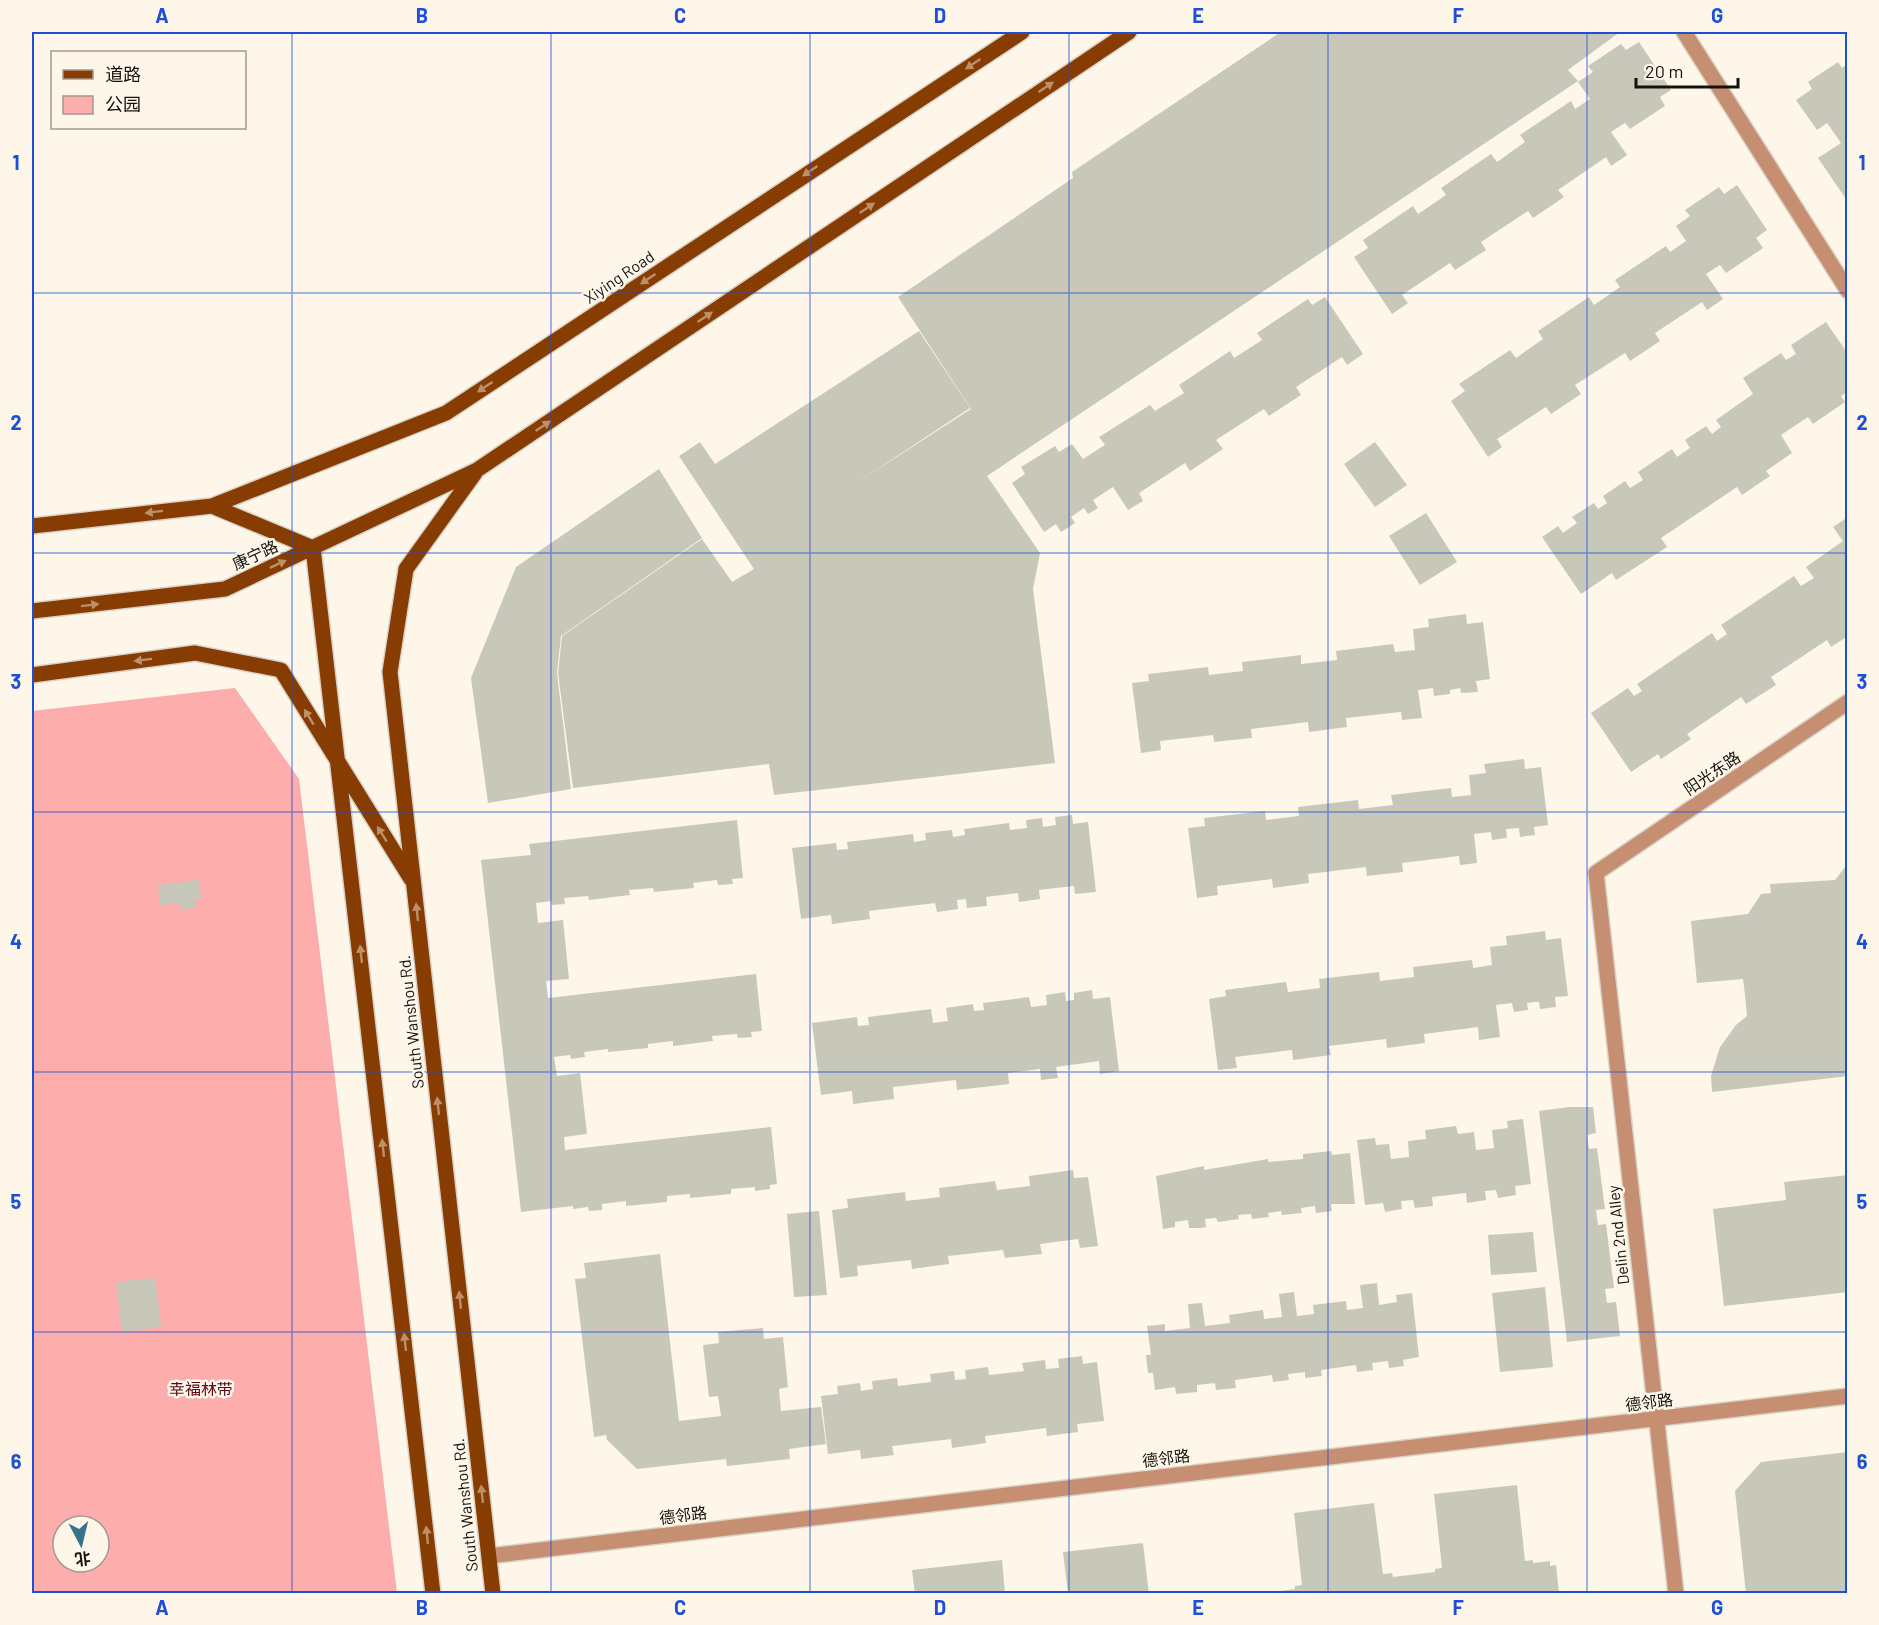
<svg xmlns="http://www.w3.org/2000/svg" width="1879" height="1625" font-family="Barlow,'Noto Sans SC',sans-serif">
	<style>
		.green { fill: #fdadac; fill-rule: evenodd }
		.building { fill: #c8c8ba }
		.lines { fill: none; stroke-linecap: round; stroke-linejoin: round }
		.minor-casing { stroke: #d9d2c6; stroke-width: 18 }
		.major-casing { stroke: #d9d2c6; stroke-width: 18 }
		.minor { stroke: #c68f71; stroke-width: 15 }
		.major { stroke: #873c01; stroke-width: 15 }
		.oneway { fill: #bd9069 }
		.grid { fill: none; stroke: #1d4ed8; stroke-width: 1.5; stroke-opacity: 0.55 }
		.labels { text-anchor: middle; stroke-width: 5; stroke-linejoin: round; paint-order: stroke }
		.street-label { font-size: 16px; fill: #15120e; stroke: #fef6e9 }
		.park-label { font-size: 16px; fill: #5e0817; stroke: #fef6e9 }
		.neatline { fill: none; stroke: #1d4ed8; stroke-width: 2 }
		.grid-label { font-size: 20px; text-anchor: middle; font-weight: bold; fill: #1d4ed8 }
	</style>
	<rect width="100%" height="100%" fill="#fef6e9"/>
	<path class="green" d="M235 688 299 779 397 1593H32V711ZM63 1526H99V1562H63Z"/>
	<path class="building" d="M1281 32H1620L1568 70 1578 81 987 476 1040 553 1033 589 1055 763 774 795 769 764 573 788 558 673 562 636 702 539 732 582 754 569 679 456 700 442 715 464 919 331 970 408 853 485 971 409 898 297 1073 178 1072 172Z
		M1639 42 1671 90 1660 97 1665 106 1630 129 1625 123 1611 132 1627 155 1611 166 1606 157 1558 190 1564 197 1533 218 1528 211 1481 242 1486 250 1455 270 1450 263 1402 295 1408 303 1392 314 1354 257 1368 248 1363 240 1413 206 1418 214 1446 195 1441 188 1491 154 1497 162 1525 142 1520 135 1571 101 1575 109 1590 99 1578 82 1593 72 1588 66 1621 44 1626 50Z
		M1838 62 1842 68 1848 64V202L1818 158 1841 143 1827 123 1817 130 1796 100 1812 89 1808 82Z
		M1737 185 1767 230 1756 238 1763 248 1726 273 1720 265 1706 274 1723 299 1707 310 1702 302 1655 333 1660 341 1630 361 1625 353 1575 385 1581 394 1551 414 1546 407 1497 439 1502 447 1488 457 1451 401 1465 391 1459 384 1510 350 1516 358 1543 339 1538 331 1589 297 1594 305 1620 287 1615 280 1666 246 1670 252 1686 241 1676 226 1690 216 1685 210 1719 187 1724 194Z
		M1325 297 1363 354 1347 365 1342 357 1296 387 1301 395 1269 416 1264 409 1216 440 1223 449 1190 471 1185 463 1139 493 1143 501 1128 510 1113 487 1093 500 1098 508 1088 514 1084 508 1071 517 1075 523 1061 532 1056 524 1044 532 1012 483 1025 474 1021 467 1055 446 1059 452 1072 444 1083 459 1105 445 1099 437 1150 405 1155 411 1184 393 1179 385 1230 351 1234 358 1262 340 1257 333 1308 299 1312 305Z
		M1826 322 1848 354V391L1841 396 1845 402 1813 424 1808 417 1781 435 1792 453 1766 471 1770 476 1742 495 1737 487 1661 538 1667 547 1616 580 1612 573 1581 594 1542 537 1558 526 1563 533 1577 523 1572 517 1594 503 1598 509 1607 503 1603 496 1625 481 1630 488 1643 480 1638 472 1672 449 1677 457 1690 448 1685 440 1706 426 1712 434 1721 427 1716 420 1753 394 1743 378 1781 353 1786 360 1796 354 1791 345Z
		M1375 442 1407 485 1375 507 1344 464Z
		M659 469 702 538 561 636 557 673 571 789 488 803 471 678 516 567Z
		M1426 513 1457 562 1420 585 1389 536Z
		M1848 517V636L1831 647 1827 640 1771 677 1776 685 1746 704 1741 697 1687 734 1691 739 1661 759 1658 754 1631 772 1591 713 1628 688 1634 696 1642 691 1637 684 1712 633 1717 641 1727 634 1721 625 1794 576 1801 586 1814 578 1806 567 1843 541 1833 527Z
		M1466 614 1467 624 1483 622 1490 679 1476 681 1478 692 1461 693 1460 688 1450 690V694L1434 696 1433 688 1418 690 1422 718 1402 720 1401 712 1346 718 1347 727 1309 732 1308 722 1251 729 1252 738 1214 742 1213 735 1160 741 1161 750 1141 753 1132 683 1149 681 1148 674 1208 667 1209 675 1243 671 1242 662 1301 655V664L1337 660 1336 651 1393 644 1395 652 1415 650 1413 629 1429 627 1428 619Z
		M1524 759 1525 769 1541 767 1548 825 1534 827 1535 835 1520 837 1519 828 1506 829 1507 838 1492 840 1491 832 1474 834 1477 863 1460 865 1459 856 1402 863 1403 872 1367 876 1366 867 1308 874 1309 883 1273 888 1272 879 1217 886 1218 895 1197 898 1188 828 1205 826 1204 818 1265 811 1266 820 1299 816 1298 807 1358 800 1359 809 1393 805 1391 795 1451 788 1452 797 1471 795 1469 775 1486 773 1484 764Z
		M1072 815 1073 824 1088 822 1096 892 1075 894 1074 886 1039 890 1040 899 1019 902 1018 893 986 897 987 906 967 908 966 899 957 900 958 909 937 912 935 903 869 911 870 919 832 924 831 915 801 919 792 848 836 843 837 850 848 849 847 842 913 834 914 842 926 840 925 833 952 830 953 837 965 835 964 829 1009 823 1010 830 1027 828 1026 820 1042 818 1043 827 1056 825 1055 817Z
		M737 820 743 878 732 879 733 884 718 885 717 880 693 883 694 888 654 892 653 888 629 890 630 895 589 900 588 896 564 898 565 904 552 905 551 901 536 903 538 923 563 920 569 979 546 981 548 998 756 974 762 1031 751 1032 752 1037 738 1038 737 1034 712 1036 713 1041 673 1046V1041L648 1044V1048L608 1052V1049L584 1052 585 1057 571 1059 570 1055 554 1057 557 1076 580 1073 587 1134 564 1137 565 1150 771 1127 777 1184 770 1185V1189L755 1191V1187L731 1189V1194L690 1198V1194L667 1196V1202L626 1206V1201L602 1204V1210L589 1211 588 1207 573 1209V1206L521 1212 481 860 531 855 529 844Z
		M1848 863V1076L1712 1092 1711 1076 1720 1047 1736 1025 1747 1016 1745 995 1743 979 1697 983 1691 921 1748 914 1761 894 1771 893 1770 884 1835 880Z
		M199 880 201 899 195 900 196 908 181 910 180 903 160 905 158 885Z
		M1545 931 1546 940 1561 938 1568 996 1555 997 1556 1007 1540 1009 1539 1002H1534L1527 1003 1528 1010 1514 1012 1512 1003 1496 1005 1500 1037 1479 1040 1478 1027 1424 1034 1425 1043 1387 1048 1386 1039 1329 1046 1331 1055 1293 1060 1292 1050 1235 1057 1237 1068 1218 1070 1209 999 1226 996 1225 990 1286 982 1288 992 1320 988 1319 979 1379 972 1380 981 1414 977 1413 967 1472 960 1473 968 1492 965 1490 947 1507 945 1506 936Z
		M1092 990 1093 999 1110 997 1119 1071 1100 1074 1099 1061 1056 1067 1058 1078 1041 1080 1040 1069 1008 1073 1009 1084 957 1090 956 1080 893 1087 894 1099 853 1104 852 1091 821 1095 812 1023 857 1017 858 1026 869 1025 868 1017 931 1009 933 1023 948 1021 946 1008 973 1004 974 1011 984 1010 983 1003 1029 997 1031 1007 1047 1005 1046 995 1065 992 1066 1001 1074 1000V993Z
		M1569 1107H1593L1596 1133 1587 1135 1589 1149 1597 1148 1605 1209 1596 1210 1598 1225 1606 1224 1614 1288 1605 1289 1607 1303 1616 1302 1620 1336 1567 1342 1539 1111Z
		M1523 1119 1531 1184 1515 1186 1516 1195 1498 1198 1496 1190 1485 1191 1486 1200 1467 1203 1466 1193 1432 1197 1433 1206 1415 1208 1413 1200 1401 1201 1402 1209 1385 1212 1383 1203 1365 1205 1357 1140 1375 1138 1376 1145 1389 1144 1391 1159 1409 1157 1408 1141 1426 1139 1425 1130 1456 1126 1458 1134 1474 1132 1476 1150 1494 1148 1492 1130 1508 1128 1507 1121Z
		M1331 1151 1332 1155 1350 1153 1355 1204H1331L1332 1211 1316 1213 1315 1206 1301 1208 1302 1213 1282 1215 1281 1211 1268 1213 1269 1217 1252 1219 1251 1214 1238 1215 1239 1219 1218 1222 1216 1218 1205 1219 1206 1227 1201 1228H1189L1188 1220 1175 1222V1227L1163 1229 1156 1176 1204 1166V1170L1268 1159V1162L1303 1159V1154Z
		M1073 1170 1074 1178 1088 1177 1098 1246 1080 1248 1078 1239 1040 1244 1042 1254 1005 1258 1003 1250 948 1256 949 1264 912 1269 911 1260 857 1266 858 1276 840 1278 832 1210 848 1208 847 1199 905 1192 906 1201 940 1197 939 1188 995 1181 997 1190 1030 1186 1029 1176Z
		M1848 1175V1292L1724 1306 1713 1209 1786 1200 1784 1182Z
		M819 1211 827 1295 794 1297 787 1214Z
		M1533 1232 1537 1272 1491 1275 1488 1235Z
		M660 1254 679 1421 721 1416 718 1396 709 1397 703 1345 719 1343 718 1332 763 1328 764 1339 783 1337 788 1387 779 1389 781 1411 821 1407 826 1444 789 1449 790 1459 727 1466 726 1459 637 1469 607 1440 606 1435 594 1437 575 1279 586 1278 584 1263Z
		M155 1278 161 1327 122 1332 116 1282Z
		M1377 1283 1379 1305 1397 1302 1396 1295 1412 1293 1419 1357 1403 1360 1404 1366 1389 1368 1388 1361 1372 1363 1373 1370 1357 1372 1356 1365 1321 1370 1322 1376 1305 1378V1372L1288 1374 1289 1380 1273 1382 1272 1375 1235 1380 1236 1388 1216 1390 1215 1383 1197 1385V1392L1176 1394 1175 1387 1155 1390 1153 1373H1148L1146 1355H1151L1147 1326 1165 1324V1331L1190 1328 1188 1304 1202 1303 1205 1326 1230 1323 1229 1315 1263 1310 1264 1319 1282 1317 1279 1294 1294 1292 1297 1316 1314 1314 1313 1305 1346 1301 1347 1310 1363 1308 1360 1285Z
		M1545 1287 1553 1367 1500 1372 1492 1293Z
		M1082 1356 1083 1364 1097 1362 1104 1421 1077 1424 1078 1432 1047 1436 1046 1428 985 1436 986 1443 952 1448 951 1439 892 1446 894 1455 861 1459 860 1450 828 1454 821 1396 838 1394 837 1386 860 1383 861 1391 873 1389 872 1381 897 1378 898 1386 931 1382 930 1374 954 1371 955 1380 966 1379 965 1370 988 1367 989 1375 1024 1371 1022 1363 1045 1360 1046 1369 1059 1368 1058 1359Z
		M1848 1452V1594H1746L1735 1491 1761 1462Z
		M1517 1485 1525 1561 1533 1560V1563L1550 1561V1566L1556 1565 1559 1594H1280V1591L1295 1589V1586L1302 1585 1294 1513 1374 1503 1383 1574 1392 1573 1393 1577 1435 1572V1569L1442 1568 1434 1494Z
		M1143 1543 1149 1594H1068L1063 1552Z
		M1002 1560 1005 1594H915L912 1570Z"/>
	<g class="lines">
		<g class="minor-casing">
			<path id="minor" d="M1684 32 1848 291
				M489 1556 1848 1396
				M1676 1594 1596 873 1848 702"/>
		</g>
		<g class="major-casing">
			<path id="major" d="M475 473 406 569 390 672 493 1594
				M212 506 446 413 1022 32
				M32 526 212 506 313 548 433 1594
				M32 611 225 589 477 470 1129 32
				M32 675 195 653 281 670 411 879"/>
		</g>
		<use href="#minor" class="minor"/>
		<use href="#major" class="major"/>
	</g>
	<defs><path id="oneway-solid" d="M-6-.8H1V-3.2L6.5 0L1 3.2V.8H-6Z" transform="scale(1.5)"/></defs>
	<g class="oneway">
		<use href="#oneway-solid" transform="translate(973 64) rotate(146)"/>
		<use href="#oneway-solid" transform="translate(1046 87) rotate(-34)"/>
		<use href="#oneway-solid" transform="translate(810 171) rotate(146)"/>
		<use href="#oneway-solid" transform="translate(867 208) rotate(-34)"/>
		<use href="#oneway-solid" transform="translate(648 279) rotate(146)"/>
		<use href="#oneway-solid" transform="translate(705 317) rotate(-34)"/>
		<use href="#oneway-solid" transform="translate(485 387) rotate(146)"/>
		<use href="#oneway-solid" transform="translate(543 426) rotate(-34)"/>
		<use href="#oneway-solid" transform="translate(154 512) rotate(173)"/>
		<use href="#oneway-solid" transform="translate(278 564) rotate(-25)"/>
		<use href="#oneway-solid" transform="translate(90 605) rotate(-7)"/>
		<use href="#oneway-solid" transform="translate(143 660) rotate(173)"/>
		<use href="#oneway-solid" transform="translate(309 717) rotate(-121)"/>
		<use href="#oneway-solid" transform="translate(382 834) rotate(-122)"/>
		<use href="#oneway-solid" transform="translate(417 912) rotate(-96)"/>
		<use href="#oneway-solid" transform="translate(361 954) rotate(-96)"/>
		<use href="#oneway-solid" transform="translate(438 1106) rotate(-96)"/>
		<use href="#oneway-solid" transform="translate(383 1148) rotate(-96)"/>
		<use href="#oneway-solid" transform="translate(460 1300) rotate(-96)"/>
		<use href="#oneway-solid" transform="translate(405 1342) rotate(-96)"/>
		<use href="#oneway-solid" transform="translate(482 1494) rotate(-96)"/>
		<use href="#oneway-solid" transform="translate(427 1535) rotate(-96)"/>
	</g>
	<path class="grid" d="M292 32V1594M551 32V1594M810 32V1594M1069 32V1594M1328 32V1594M1587 32V1594M32 293H1848M32 553H1848M32 812H1848M32 1072H1848M32 1332H1848"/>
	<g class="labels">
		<g class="street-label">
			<text transform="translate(619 277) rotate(-34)" y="6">Xiying Road</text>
			<text transform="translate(255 555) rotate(-25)" y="6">康宁路</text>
			<text transform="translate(1712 773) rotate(-34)" y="6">阳光东路</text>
			<text transform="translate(411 1022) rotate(-96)" y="6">South Wanshou Rd.</text>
			<text transform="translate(1618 1235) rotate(-96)" y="6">Delin 2nd Alley</text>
			<text transform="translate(1649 1402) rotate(-7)" y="6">德邻路</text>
			<text transform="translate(1166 1458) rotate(-7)" y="6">德邻路</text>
			<text transform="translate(465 1505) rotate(-96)" y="6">South Wanshou Rd.</text>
			<text transform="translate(683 1515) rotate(-7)" y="6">德邻路</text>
		</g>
		<g class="park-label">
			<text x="201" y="1395">幸福林带</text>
		</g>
	</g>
	<rect width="1879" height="1625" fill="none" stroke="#fef6e9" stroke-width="66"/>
	<rect x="51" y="51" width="195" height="78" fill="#fef6e9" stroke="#a19b91" stroke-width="1.5"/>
	<rect x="63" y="70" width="30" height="9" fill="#873c01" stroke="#a19b91" stroke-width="1.5"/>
	<text x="105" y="81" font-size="18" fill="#15120e">道路</text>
	<rect x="63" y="96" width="30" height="18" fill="#fdadac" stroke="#a19b91" stroke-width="1.5"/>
	<text x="105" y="111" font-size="18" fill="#15120e">公园</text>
	<g transform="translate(81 1544) rotate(173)"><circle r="28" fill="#fef6e9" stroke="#a19b91" stroke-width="1.5"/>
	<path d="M0-4.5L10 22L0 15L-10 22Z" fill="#38718a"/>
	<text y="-9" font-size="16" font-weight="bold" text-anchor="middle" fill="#15120e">北</text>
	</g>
	<path d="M1636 78v9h102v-9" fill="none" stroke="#15120e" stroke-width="3"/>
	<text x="1645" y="78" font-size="18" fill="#15120e" stroke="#fef6e9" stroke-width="4.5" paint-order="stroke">20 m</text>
	<rect x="33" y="33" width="1813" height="1559" class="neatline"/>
	<g class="grid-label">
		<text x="162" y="23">A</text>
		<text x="422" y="23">B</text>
		<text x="680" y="23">C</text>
		<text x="940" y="23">D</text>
		<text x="1198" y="23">E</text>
		<text x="1458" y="23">F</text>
		<text x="1717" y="23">G</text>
		<text x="16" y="170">1</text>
		<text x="1862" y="170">1</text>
		<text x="16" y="430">2</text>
		<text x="1862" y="430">2</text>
		<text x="16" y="689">3</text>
		<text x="1862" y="689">3</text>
		<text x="16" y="949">4</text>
		<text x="1862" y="949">4</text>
		<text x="16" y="1209">5</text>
		<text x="1862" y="1209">5</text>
		<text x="16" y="1469">6</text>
		<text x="1862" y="1469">6</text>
		<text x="162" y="1615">A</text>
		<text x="422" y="1615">B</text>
		<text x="680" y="1615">C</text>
		<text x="940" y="1615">D</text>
		<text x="1198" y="1615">E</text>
		<text x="1458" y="1615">F</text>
		<text x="1717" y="1615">G</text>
	</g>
</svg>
